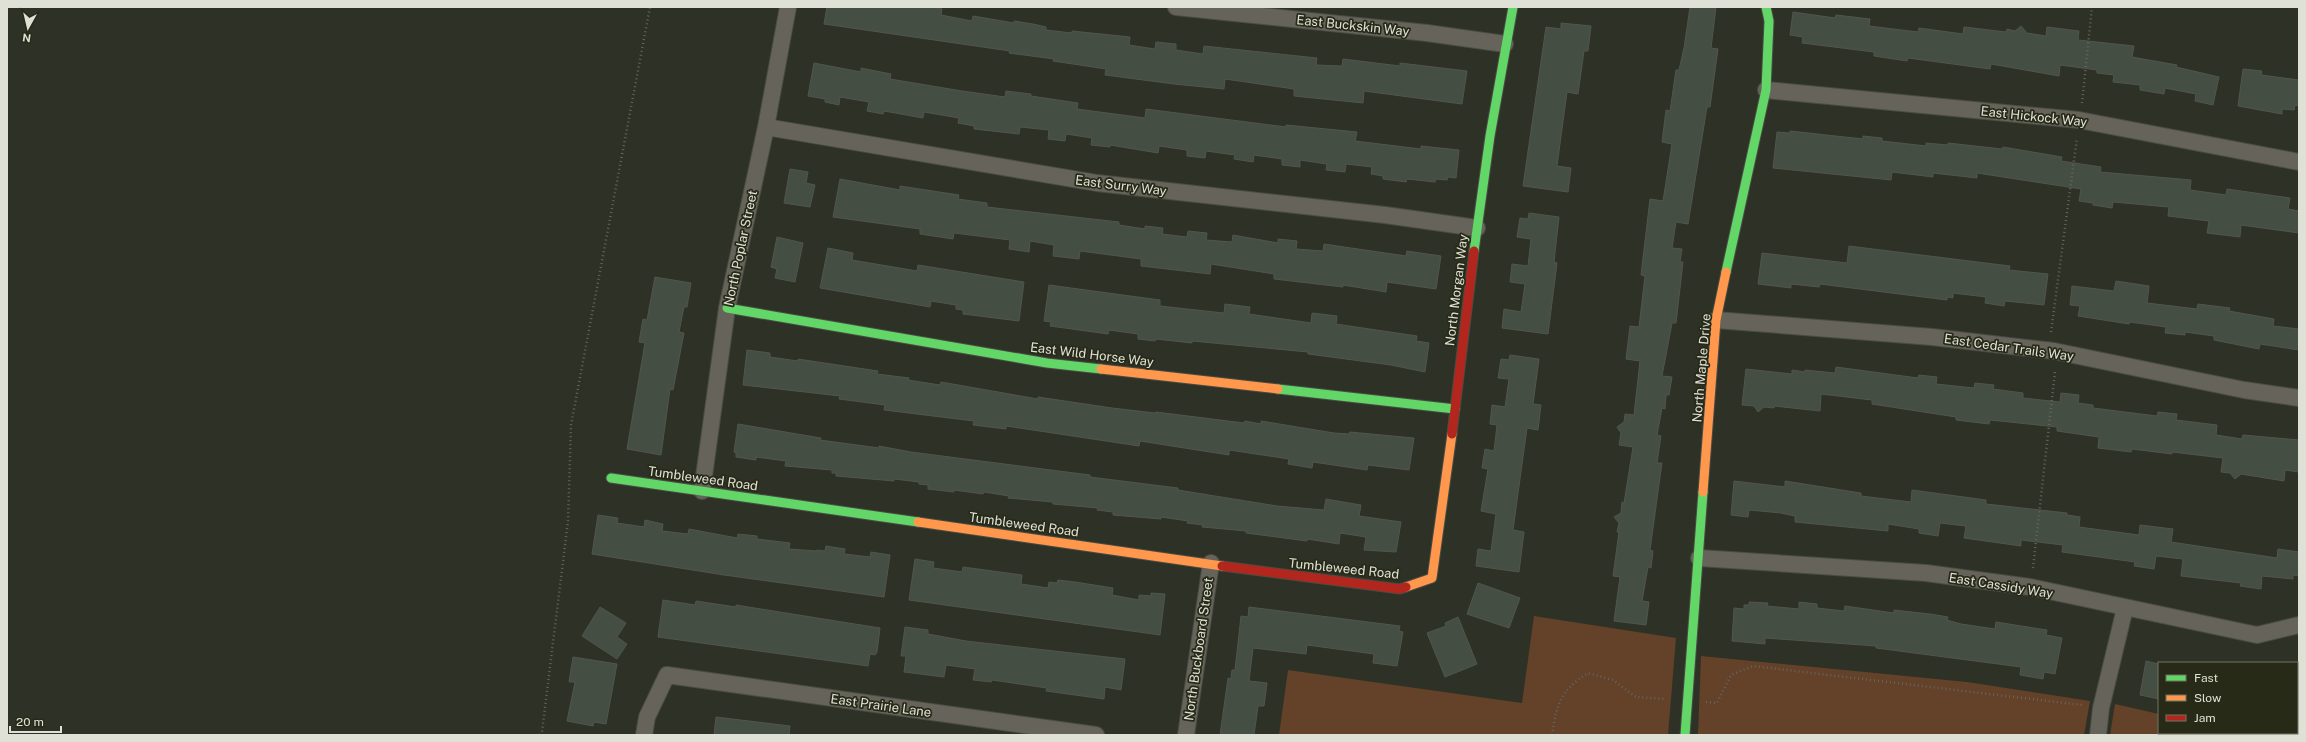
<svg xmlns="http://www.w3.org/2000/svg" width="2306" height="742" font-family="'Public Sans',sans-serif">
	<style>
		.green { fill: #644129 }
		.building { fill: #454e42; stroke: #51554e }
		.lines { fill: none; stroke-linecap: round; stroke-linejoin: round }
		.street-casing { stroke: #494c43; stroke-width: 18 }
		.fast-casing { stroke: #494c43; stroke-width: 11 }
		.slow-casing { stroke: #494c43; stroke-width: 11 }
		.jam-casing { stroke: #494c43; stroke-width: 11 }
		.path { stroke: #66655e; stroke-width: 2.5; stroke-dasharray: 1 3; stroke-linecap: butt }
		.street { stroke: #65635a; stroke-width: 16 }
		.fast { stroke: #63d668; stroke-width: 9 }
		.slow { stroke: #ff974d; stroke-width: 9 }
		.jam { stroke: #b3261e; stroke-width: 9 }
		.labels { text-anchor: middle; stroke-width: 3.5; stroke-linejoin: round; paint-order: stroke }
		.street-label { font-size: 13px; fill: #dfe1d6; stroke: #282a18 }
	</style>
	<rect width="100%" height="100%" fill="#2e3126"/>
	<path class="green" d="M1534 616 1676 638 1668 735H1279L1288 670 1522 703Z
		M1701 656 1967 682 2090 701 2084 735H1698Z
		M2115 704 2159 714V733H2297V725L2299 724V735H2110Z"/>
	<path class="building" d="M827 7H930L942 9 941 15 972 21 973 16 1014 23V21L1033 24 1046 27V30L1072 33V31L1130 37 1129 45 1155 49 1156 42 1176 44V50L1203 54 1204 46 1317 58 1316 65 1342 66 1343 59 1400 66V63L1467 71 1462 104 1364 91 1363 103 1294 96V89L1225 79 1224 89 1174 84 1105 75 1106 69 1053 61 1054 59 1009 53 1010 51 824 24Z
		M1690 7H1716L1711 48 1718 49 1710 107H1707L1688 224 1676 222 1672 248 1682 249 1680 262H1683L1676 323H1672L1662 376 1672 377 1669 395H1666L1665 409 1662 408 1657 435 1661 436 1657 463H1662L1650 550 1653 551 1651 568 1648 567 1642 601 1649 602 1646 625 1614 621 1620 577 1613 576 1619 532H1617L1619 523 1614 517 1621 513 1622 502 1624 503 1633 447 1619 445 1621 433 1617 427 1624 422 1625 414 1634 415 1640 361 1626 359 1630 326 1639 327 1645 276 1641 275 1650 199 1663 201 1672 144 1662 142 1666 110 1670 111 1676 70H1679L1684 48Z
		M1793 12 1835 18 1836 15 1870 19 1869 26 1918 32 1919 28 1963 34 1964 27 2006 32 2007 29 2015 31 2021 26 2027 33 2046 36 2047 27 2079 31 2078 40 2134 46 2132 57 2177 65 2176 67 2219 77 2213 105 2195 101 2196 94 2165 88 2164 94 2140 90V85L2113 82 2114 75 2097 73V70L2060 65 2059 76 1991 64 1990 69 1908 58 1907 61 1874 56V52L1802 43 1803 37 1790 35Z
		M1561 23 1591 26 1588 51H1584L1578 94 1567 92 1557 166 1571 168 1568 192 1523 186 1546 27 1561 29Z
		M814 63 861 72V68L891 74 890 79 962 91 1005 97 1006 91 1031 94V96L1078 103 1077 109 1145 118 1146 109 1286 127V125L1357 132 1355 141 1421 149V146L1459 150 1456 178 1448 177 1447 180 1436 179 1435 182 1407 179 1406 182 1383 179V176L1371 174 1372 167 1346 164 1345 172 1326 170 1327 164 1300 160V167L1282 165V159L1254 155 1253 162 1234 159 1235 155 1206 151 1205 158 1187 156V150L1159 146 1158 153 1110 145V147L1091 145 1092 138 1066 134 1065 141 1048 139 1049 130 1020 127 1019 134 974 129V126L958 123 959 118 924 112 923 118 884 111 883 114 867 111 869 102 840 97 839 105 825 102V99L808 96Z
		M2243 69 2262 71 2261 75 2299 80V106L2295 105 2294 110 2282 109V114L2238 106Z
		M1790 131 1863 139V136L1882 138V141L1926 146V143L1948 145V143L2002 149 2003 147 2062 157 2061 161 2101 167 2100 172 2191 180 2190 190 2226 195 2227 189 2290 198 2288 209 2299 211V233L2241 225 2240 237 2207 233 2209 221 2168 216 2169 207 2113 202 2112 208 2093 205V203L2079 201 2081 189 1977 173V178L1933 173V177L1892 172 1891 180 1773 168 1777 132 1790 133Z
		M790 169 808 172 806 183 815 185 810 207 784 203Z
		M840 179 900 190V186L959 195 958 199 987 203V207L1119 222V225L1145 229V226L1163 228 1162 234 1187 237 1188 231 1207 233 1206 240 1232 242 1233 235 1278 243V239L1297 241 1296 249 1323 251 1324 244 1406 256 1407 251 1441 256 1436 289 1387 282 1386 292 1343 285V287L1274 279V274L1211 264 1210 274 1141 266V259L1080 251 1079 259 1053 256 1054 245 1030 241 1029 252 1009 249 1010 240 954 233 953 239 920 234V229L833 217Z
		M1529 213 1559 217 1554 262 1557 263 1548 334 1502 328 1504 309 1521 312 1525 284 1510 282 1512 264 1528 266 1531 239 1517 237 1520 218 1528 219Z
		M777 237 803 243 795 282 775 278 777 269 771 267Z
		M1849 246 2010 266 2009 270 2048 274 2044 305 2005 301 2004 306 1985 303 1986 297 1953 293V298L1947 297V300L1820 284 1819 287 1791 284V288L1758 284 1762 253 1847 263Z
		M828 248 853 253 852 260 917 271 918 265 1024 282 1019 321 963 314V310L956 309V305L931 301 930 307 820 288Z
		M655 277 691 283 687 307H684L679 332 684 333 673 390 670 389 661 455 627 449 645 343 639 342 643 319 647 320Z
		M2116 281 2149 286 2147 303 2197 309 2198 304 2230 308 2229 311 2274 319 2273 326 2299 329V350L2260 344 2259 349 2214 340V336L2185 332V335L2165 333 2166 327 2130 322 2129 324 2078 316 2080 306 2070 305 2072 286 2114 291Z
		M1049 285 1160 300V306L1224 313 1225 304 1250 307 1249 314 1311 323 1312 313 1337 316 1336 324 1417 336 1416 341 1429 343 1425 372 1391 365 1308 354V352L1192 341V343L1156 339 1155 341 1138 339V334L1109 330 1108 334 1050 326 1051 322 1044 321Z
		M747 350 770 353V357L798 361V359L878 371 877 374 909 378 908 380 940 385 941 382 1038 399V397L1112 408 1155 413 1156 412 1244 423 1245 421 1261 424V421L1334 433 1349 434 1350 432 1414 438 1409 470 1368 465 1367 470 1313 462 1312 468 1288 464 1289 459 1229 450V455L1140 441 1139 446 1006 426V429L973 425 974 421 884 410 885 405 839 399 840 396 743 385Z
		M1510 355 1539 359 1533 404 1541 405 1538 430 1527 428 1513 530 1524 532 1519 572 1476 566 1478 549 1491 551 1496 514 1481 511 1488 469 1482 468 1485 449 1494 451 1497 425 1490 424 1492 405 1505 407 1509 379 1498 378 1501 359 1509 360Z
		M1836 367 1918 378 1919 375 1937 377 1936 384 1974 388 1975 383 1994 385 1993 389 2023 393V398L2060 402 2061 393 2079 395 2078 403 2093 405V408L2157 416 2158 412 2177 414 2176 420 2217 425 2216 435 2242 439 2243 435 2299 440V472L2285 470 2284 481 2241 474 2235 479 2230 473 2221 472 2223 458 2172 452V454L2132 449 2131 452 2098 448 2099 437 2057 431V427L1990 420 1989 424 1956 420V417L1872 404V400L1821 394 1820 411 1774 406V408L1764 407 1758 412 1754 406 1742 405 1746 369 1792 374V370L1805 372V370L1835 373Z
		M738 424 821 438 820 440 879 448V446L911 452 1090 475V477L1178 488V490L1277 506 1324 510 1326 499 1361 505 1359 516 1401 522 1396 552 1364 550 1366 537 1340 533 1339 544 1307 539V541L1246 533V531L1202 527 1203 525 1187 523 1188 521 1161 517V519L1113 515V512L1097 510 1098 508 1053 504V502L1008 498 1009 496 984 492 983 494 954 490V492L928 489V485L919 484V482L894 479V481L836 476V473H832V470L785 466 786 461 756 457V460L736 457V453L734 452Z
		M1734 481 1785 487V481L1861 493V496L1911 502 1912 490 1986 500V504L2067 513V515L2080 517 2079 527 2139 535 2140 525 2173 529 2171 542 2277 558 2278 549 2299 552V576L2293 575V579L2262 576 2261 589 2240 586 2241 583 2181 576 2183 559 2156 556 2154 569 2134 566 2135 562 2062 552 2063 545 2021 540V546L1964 538 1966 526 1940 523 1938 536 1919 533V529L1888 524V531L1795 522V516L1781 513 1749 510 1748 517 1731 515Z
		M598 515 618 518 617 523 644 527 645 520 663 524 662 531 688 534 689 529 737 538 738 534 757 536V539L790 543 789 549 817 551V550L825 551 826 546 845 549 844 554 870 557 871 552 890 555 884 597 724 575 592 554Z
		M915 559 934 562 933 568 962 572 963 567 1022 575 1021 584 1048 588 1049 582 1057 583 1058 580 1075 582 1113 588 1112 595 1139 600V595L1151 596V593L1165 594 1160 635 909 600Z
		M1478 583 1520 598 1509 628 1467 614Z
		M663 600 695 605 696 601 736 607V605L880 628 877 652 875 655 870 654 868 666 658 637Z
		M1749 602 1768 603 1767 606 1799 609V602L1817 604V608L1844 611 1845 606 1894 613V610L1930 614 1948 617 1947 620 1961 624 1995 629 1996 622 2047 630 2046 635 2062 638 2055 674 2044 672 2043 679 2020 675 2021 667 1876 648V646L1765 638V644L1732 641 1734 608 1744 609V605H1749Z
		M600 607 626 623 617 637 627 644 617 659 582 636Z
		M1249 607 1400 626 1399 631 1403 632 1397 666 1373 663 1374 654 1307 645 1306 654 1253 648 1249 681 1267 683 1264 706H1258L1254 735H1220L1228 678 1231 679 1232 670H1235L1241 616 1248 617Z
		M1458 617 1477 664 1445 677 1427 633 1446 626 1445 623Z
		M905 627 928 630V634L966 641 1125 659 1121 690 1105 687 1104 699 1046 691 1047 688 992 680 991 682 973 680 975 669 946 665 944 677 904 672 906 656H901Z
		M573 657 617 664 606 724 594 722 593 726 567 721 575 682H569Z
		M2146 661 2159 664V699L2140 695Z
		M716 717 790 726 789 735H714Z"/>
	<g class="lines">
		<g class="street-casing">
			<path id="street" d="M1176 7 1427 33 1505 44
				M1766 90 2079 120 2299 162
				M766 127 1097 183 1385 215 1477 228
				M1716 320 1932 337 2054 351 2244 390 2299 398
				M702 491 727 308 766 127 788 7
				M1699 558 1926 573 2030 587 2257 635 2299 625
				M644 735 647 717 667 675 1096 735
				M1186 735 1211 563
				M2098 735 2101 708 2125 608"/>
		</g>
		<g class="fast-casing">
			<path id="fast" d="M1474 251 1490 136 1513 7
				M1726 272 1766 90 1769 21 1766 7
				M727 308 1047 363 1101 369
				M1278 389 1455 409
				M611 478 918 522
				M1685 735 1703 492"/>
		</g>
		<g class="slow-casing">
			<path id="slow" d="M1101 369 1278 389
				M1703 492 1716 320 1726 272
				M918 522 1222 566
				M1406 587 1432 578 1452 434"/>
		</g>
		<g class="jam-casing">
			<path id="jam" d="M1452 434 1474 251
				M1222 566 1400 589 1406 587"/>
		</g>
		<path class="path" d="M2082 103 2092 7
			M2051 332 2077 138
			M2033 568 2055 372
			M1706 702 1717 703 1731 675 1753 666 2082 705
			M540 735 542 732 568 521 571 425 650 7
			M1552 735C1557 703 1560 691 1588 673L1613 680 1636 697 1666 699"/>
		<use href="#street" class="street"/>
		<use href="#fast" class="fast"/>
		<use href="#slow" class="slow"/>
		<use href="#jam" class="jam"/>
	</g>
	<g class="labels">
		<g class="street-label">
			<text transform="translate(1353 25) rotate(6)" y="5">East Buckskin Way</text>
			<text transform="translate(2034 116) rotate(6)" y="5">East Hickock Way</text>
			<text transform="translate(1121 185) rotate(7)" y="5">East Surry Way</text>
			<text transform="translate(740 248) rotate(-78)" y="5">North Poplar Street</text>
			<text transform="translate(1456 290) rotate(-83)" y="5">North Morgan Way</text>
			<text transform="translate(2009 347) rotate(8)" y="5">East Cedar Trails Way</text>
			<text transform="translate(1092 354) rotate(7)" y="5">East Wild Horse Way</text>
			<text transform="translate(1701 368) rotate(-85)" y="5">North Maple Drive</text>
			<text transform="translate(703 478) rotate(8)" y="5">Tumbleweed Road</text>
			<text transform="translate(1024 524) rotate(8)" y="5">Tumbleweed Road</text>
			<text transform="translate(1344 568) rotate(6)" y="5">Tumbleweed Road</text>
			<text transform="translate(2001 585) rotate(9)" y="5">East Cassidy Way</text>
			<text transform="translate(1198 649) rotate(-82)" y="5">North Buckboard Street</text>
			<text transform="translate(881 705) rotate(8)" y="5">East Prairie Lane</text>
		</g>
	</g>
	<rect width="2306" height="742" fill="none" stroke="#dfe1d6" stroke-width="16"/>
	<rect x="2158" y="662" width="140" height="72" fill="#282a18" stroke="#717364"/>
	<rect x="2166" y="675" width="20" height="6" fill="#63d668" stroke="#717364"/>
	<text x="2194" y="682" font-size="12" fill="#dfe1d6">Fast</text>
	<rect x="2166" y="695" width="20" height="6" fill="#ff974d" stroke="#717364"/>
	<text x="2194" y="702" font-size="12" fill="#dfe1d6">Slow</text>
	<rect x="2166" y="715" width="20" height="6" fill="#b3261e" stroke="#717364"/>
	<text x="2194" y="722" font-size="12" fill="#dfe1d6">Jam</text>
	<g transform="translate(28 28) rotate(188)" stroke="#282a18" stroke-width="3" paint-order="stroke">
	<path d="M0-3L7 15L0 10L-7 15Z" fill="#dfe1d6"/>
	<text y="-6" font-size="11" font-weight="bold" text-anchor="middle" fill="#dfe1d6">N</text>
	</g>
	<path d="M10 726v6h51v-6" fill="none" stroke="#dfe1d6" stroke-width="2"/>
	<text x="16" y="726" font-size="12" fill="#dfe1d6" stroke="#282a18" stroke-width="3" paint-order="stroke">20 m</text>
</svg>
